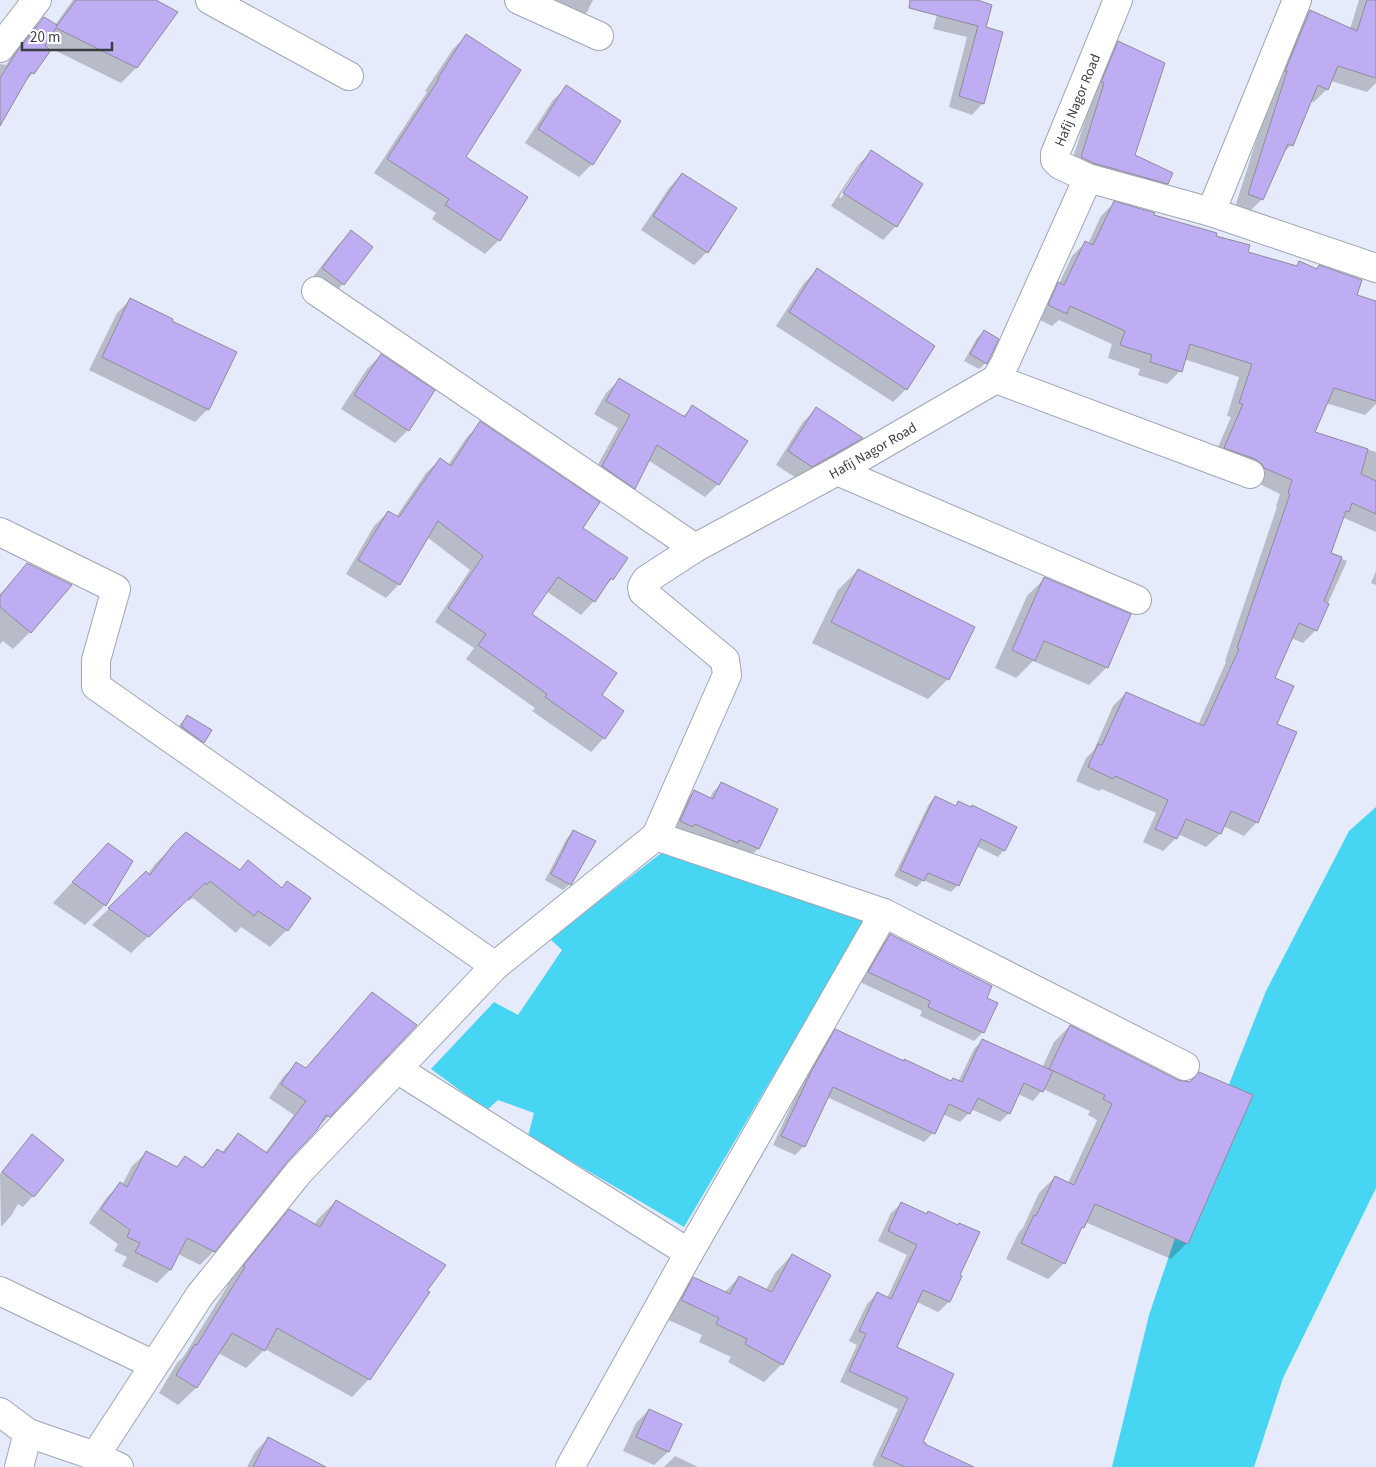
<svg xmlns="http://www.w3.org/2000/svg" width="1376" height="1467" font-family="'Source Sans 3',sans-serif">
	<style>
		.water { fill: #47d5f4 }
		.shadow { fill: #0003; fill-rule: evenodd }
		.building { fill: #bfadf3; stroke: #8e8b99 }
		.lines { fill: none; stroke-linecap: round; stroke-linejoin: round }
		.minor-casing { stroke: #a0a5b3; stroke-width: 30 }
		.minor { stroke: #fff; stroke-width: 28 }
		.labels { text-anchor: middle; stroke-width: 4; stroke-linejoin: round; paint-order: stroke }
		.street-label { font-size: 14px; fill: #3b3d43; stroke: #fff }
	</style>
	<rect width="100%" height="100%" fill="#e5ebfa"/>
	<path class="water" d="M1376 807V1188L1283 1378 1254 1467H1112L1149 1315 1216 1117 1266 991 1349 831Z
		M664 851 866 919 684 1227 528 1136 534 1113 498 1100 487 1110 431 1069 494 1002 518 1015 562 950 550 939Z"/>
	<path class="shadow" d="M73 0H153L176 12 136 68 121 83 42 44 33 73 22 85 0 116V64L6 65 28 34 44 19 55 25Z
		M520 0H593L587 12 575 24Z
		M944 0H973L984 28 983 103 972 115 949 107 967 37 933 29 940 5Z
		M1359 0H1376V83L1367 92 1331 81 1327 89 1314 102 1310 101 1291 145 1282 154 1262 199 1249 212 1235 207 1274 85 1297 25 1310 12 1350 29Z
		M467 35 465 157 527 198 499 240 485 254 432 219 436 213 374 173 427 92 425 91 453 49Z
		M1118 42 1134 156 1167 183 1154 196 1069 170 1106 55Z
		M567 87 592 164 579 177 525 143 553 100Z
		M871 152 896 226 883 240 831 206 858 165ZM860 165H863L841 198 839 197Z
		M682 174 707 252 694 265 641 230 669 188Z
		M1114 203 1214 237 1246 252 1296 266 1300 262 1316 270 1319 267 1355 296 1376 303V404L1365 415 1326 403 1313 433 1376 452V532L1342 517 1329 554 1347 561 1316 630 1303 643 1291 638 1273 678 1276 724 1257 822 1244 836 1223 826 1220 834 1206 847 1178 834 1176 838 1163 851 1143 842 1156 813 1102 789 1099 791 1076 781 1086 758 1094 750 1113 706 1126 693 1198 725 1226 662 1225 661 1277 507 1276 506 1280 494 1212 461 1231 417 1227 416 1239 377 1184 359 1180 371 1167 384 1138 375 1140 369 1108 358 1112 344 1059 320 1052 326 1036 318 1045 297 1059 284 1072 256 1085 243 1088 244 1101 216Z
		M351 232 343 284 330 297 309 282 338 245Z
		M817 270 906 389 893 402 776 326 804 283Z
		M130 300 208 409 195 422 89 370 117 313Z
		M984 332 986 363 979 369 964 361 977 338Z
		M381 355 408 430 395 443 341 409 367 369Z
		M619 380 682 417 693 407 718 484 705 497 648 460 634 488 622 501 590 479 618 428 594 414 606 393Z
		M816 409 861 438 848 451 798 479 776 465 803 422Z
		M481 423 582 528 612 579 603 588 594 601 581 615 546 591 531 614 600 695 604 738 591 752 532 711 535 708 466 659 474 648 435 622 470 570 427 537 399 584 386 598 346 574 374 526 388 512 396 517 426 473 440 460 448 465 467 437Z
		M28 564 70 585 30 632 13 649 3 641 0 644V594Z
		M858 570 948 679 928 699 812 643 838 590Z
		M1376 571V585L1371 583Z
		M1044 579 1107 667 1089 685 1033 661 1016 678 995 668 1027 596Z
		M187 717 203 742 197 748 175 733 181 723Z
		M721 784 758 849 749 857 672 830 685 800 694 791 710 798 713 792Z
		M935 797 955 807 958 803 1004 850 998 857 976 846 958 885 951 892 923 880 917 887 894 876 929 804Z
		M573 832 570 884 563 890 545 880 567 838Z
		M186 834 239 871 248 862 281 889 287 882V930L270 947 241 927 236 933 193 898 189 901 187 899 131 953 92 925 146 873 148 874 155 864Z
		M131 862 105 905 85 925 53 903 88 865Z
		M890 936 985 998 983 1032 974 1041 920 1016 922 1011 860 982 881 945Z
		M372 993 415 1026 286 1161 214 1251 200 1265 178 1254 170 1270 157 1283 122 1266 127 1257 114 1251 118 1244 89 1223 107 1197 120 1184 122 1185 132 1166 146 1153 175 1168 185 1158 201 1168 218 1150 221 1153 238 1134 265 1153 294 1115 269 1098 283 1077 296 1064 305 1069 359 1007Z
		M1070 1026 1178 1081 1187 1243 1171 1259 1085 1222 1079 1232 1064 1263 1048 1279 1006 1259 1019 1232 1023 1228 1039 1193 1055 1177 1068 1183 1097 1120 1088 1115 1090 1111 1043 1089 1033 1101 1018 1094 1009 1113 1000 1122 971 1109 969 1113 960 1122 942 1114 933 1133 924 1142 827 1097 804 1146 795 1155 773 1145 803 1080 827 1040 836 1031 951 1082H958L974 1049 983 1040 1042 1068 1054 1042Z
		M32 1136 62 1160 33 1196 23 1207 18 1204 11 1216 1 1227 0 1174 22 1147Z
		M336 1201 425 1291 369 1379 352 1397 265 1349 246 1368 218 1353 196 1388 178 1405 159 1393 177 1363 184 1356 228 1285 227 1284 271 1229 289 1211 314 1225 318 1219Z
		M902 1203 926 1215 928 1212 960 1276 949 1302 938 1312 917 1302 895 1348 921 1442 913 1467H875L872 1465 898 1409 840 1382 857 1345 849 1341 867 1304 877 1293 887 1298 907 1255 878 1241 891 1213Z
		M792 1255 782 1364 764 1382 728 1362 731 1357 699 1342 702 1335 664 1318 676 1296 694 1279 724 1293 739 1277 766 1290 775 1273Z
		M649 1410 680 1425 668 1452 654 1465 623 1451 636 1423Z
		M268 1438 300 1467H247L255 1452Z
		M675 1456 698 1467H664Z"/>
	<path class="building" d="M76 0H156L178 12 137 68 56 28 45 46 51 50 34 74 31 72 0 126V78L18 50 44 17 57 25 56 27Z
		M910 0H977L992 5 986 27 1003 32 984 104 959 96 978 26 909 8Z
		M1367 0H1376V78L1338 66 1328 90 1318 85 1293 146 1288 144 1263 200 1248 194 1287 71H1285L1310 10 1357 31Z
		M466 34 521 70 466 157 528 197 500 241 445 205 449 199 387 159 439 79 438 78Z
		M1118 41 1165 63 1135 155 1173 173 1168 184 1093 163 1081 157 1104 83 1101 82Z
		M566 85 621 121 593 165 538 129Z
		M871 150 923 184 897 227 843 193Z
		M682 173 737 208 708 253 653 216Z
		M1114 201 1155 213 1154 215 1217 233 1216 236 1250 245 1248 252 1297 266 1299 261 1317 269 1319 265 1362 280 1357 295 1376 301V401L1334 388 1315 432 1368 449 1361 474 1376 481V514L1352 503 1349 512 1346 511 1331 553 1342 557 1324 601 1329 604 1317 631 1299 623 1275 678 1294 686 1277 724 1297 732 1258 823 1231 811 1221 834 1186 819 1177 839 1155 829 1168 800 1115 776 1113 779 1088 767 1098 744 1102 745 1126 692 1204 726 1239 649 1237 648 1290 494 1288 493 1292 480 1264 468 1262 464 1255 459 1224 448 1243 404 1239 403 1252 364 1190 344 1182 372 1150 362 1152 355 1120 345 1125 331 1070 306 1067 314 1048 305 1058 282 1064 285 1085 241 1093 245Z
		M351 230 373 247 344 285 322 268Z
		M817 268 935 346 907 390 789 312Z
		M130 298 173 319 172 321 237 352 209 410 102 357Z
		M984 330 999 339 987 364 970 354Z
		M381 354 435 390 409 431 354 395Z
		M619 378 685 417 692 405 748 441 719 485 657 445 635 489 602 466 630 415 606 401Z
		M816 407 863 438 812 467 788 451Z
		M480 421 600 502 583 528 628 558 613 580 611 578 595 602 558 577 532 614 617 673 602 695 624 711 605 739 545 697 547 694 478 645 486 634 448 608 483 556 438 521 400 585 358 560 388 511 399 517 440 458 451 466Z
		M27 563 72 585 31 633 0 607V596Z
		M858 569 975 627 949 680 831 622Z
		M1044 577 1131 614 1108 668 1044 641 1035 661 1012 650Z
		M187 715 212 730 204 743 181 726Z
		M721 782 778 809 759 849 739 840 738 843 695 824 693 827 680 821 694 790 713 799Z
		M935 796 956 806 958 801 971 807 972 805 1017 827 1005 851 981 839 959 886 928 873 924 881 900 870Z
		M573 830 596 841 571 885 551 874 562 853Z
		M186 832 240 870 248 860 282 888 287 881 311 898 288 931 258 911 254 916 210 881 207 885 205 883 149 937 108 908 146 871 150 875 172 846Z
		M108 843 133 861 106 906 72 882Z
		M890 934 992 986 987 998 998 1003 984 1033 928 1007 930 1001 868 972Z
		M372 992 417 1025 330 1117 326 1115 317 1130 287 1162 215 1252 187 1238 171 1270 135 1252 140 1243 127 1237 130 1230 101 1209 120 1182 127 1187 146 1151 177 1167 185 1156 203 1168 217 1149 224 1153 238 1133 267 1153 306 1101 281 1084 296 1062 306 1068Z
		M1070 1025 1178 1080 1190 1082 1199 1072 1253 1095 1188 1244 1095 1204 1084 1228 1082 1227 1065 1264 1021 1243 1034 1215 1036 1216 1055 1176 1074 1185 1112 1104 1103 1099 1105 1095 1049 1069Z
		M835 1029 904 1061V1059L951 1081 953 1078 962 1082 982 1039 1053 1071 1043 1092 1024 1083 1010 1114 978 1098 970 1114 949 1104 935 1134 833 1087 805 1147 781 1136 812 1070Z
		M32 1134 64 1160 34 1197 2 1172Z
		M336 1200 446 1265 427 1291 430 1292 370 1380 277 1328 265 1351 232 1333 197 1388 176 1375 195 1344 197 1345 220 1307 245 1267 243 1266 289 1209 320 1227Z
		M901 1202 927 1214 928 1211 958 1225 959 1223 980 1232 960 1275 962 1276 950 1302 923 1290 897 1347 954 1374 923 1442 926 1443 925 1444 974 1467H905L881 1456 908 1398 849 1371 866 1334 859 1331 877 1292 891 1299 917 1245 888 1231Z
		M792 1254 831 1275 783 1365 745 1344 747 1339 716 1324 719 1318 681 1300 693 1277 730 1294 739 1276 772 1292Z
		M649 1409 682 1424 669 1452 636 1437Z
		M268 1437 326 1467H253Z"/>
	<g class="lines">
		<g class="minor-casing">
			<g id="minor">
				<path d="M210 0 349 76"/>
				<path d="M519 0 599 36"/>
				<path d="M0 48 37 0"/>
				<path d="M1088 178 1211 212 1376 268"/>
				<path d="M1211 212 1297 0"/>
				<path d="M316 291 695 548"/>
				<path d="M996 379 1250 474"/>
				<path d="M837 471 1137 600"/>
				<path d="M0 532 116 589 96 660V686L495 966 656 836 884 913 1185 1066"/>
				<path id="s1" d="M656 836 727 675 725 660 643 592 642 587 646 580 695 548 837 471 996 379 1005 363 1088 178 1060 165 1055 160V154L1118 0"/>
				<path d="M397 1069 689 1253"/>
				<path d="M0 1291 154 1365"/>
				<path d="M0 1412 28 1433 95 1456 200 1295 299 1172 495 966"/>
				<path d="M95 1456 119 1467"/>
				<path d="M19 1467 28 1433"/>
				<path d="M570 1467 689 1253 884 913"/>
			</g>
		</g>
		<use href="#minor" class="minor"/>
	</g>
	<g class="labels">
		<g class="street-label">
			<text dy="5" stroke="none"><textPath href="#s1" startOffset="1038">Hafij Nagor Road</textPath></text>
			<text dy="5" stroke="none"><textPath href="#s1" startOffset="572">Hafij Nagor Road</textPath></text>
		</g>
	</g>
	<path d="M22 42v8h90v-8" fill="none" stroke="#3b3d43" stroke-width="2.5"/>
	<text x="30" y="42" font-size="15" fill="#3b3d43" stroke="#ffffff" stroke-width="4" paint-order="stroke">20 m</text>
</svg>
